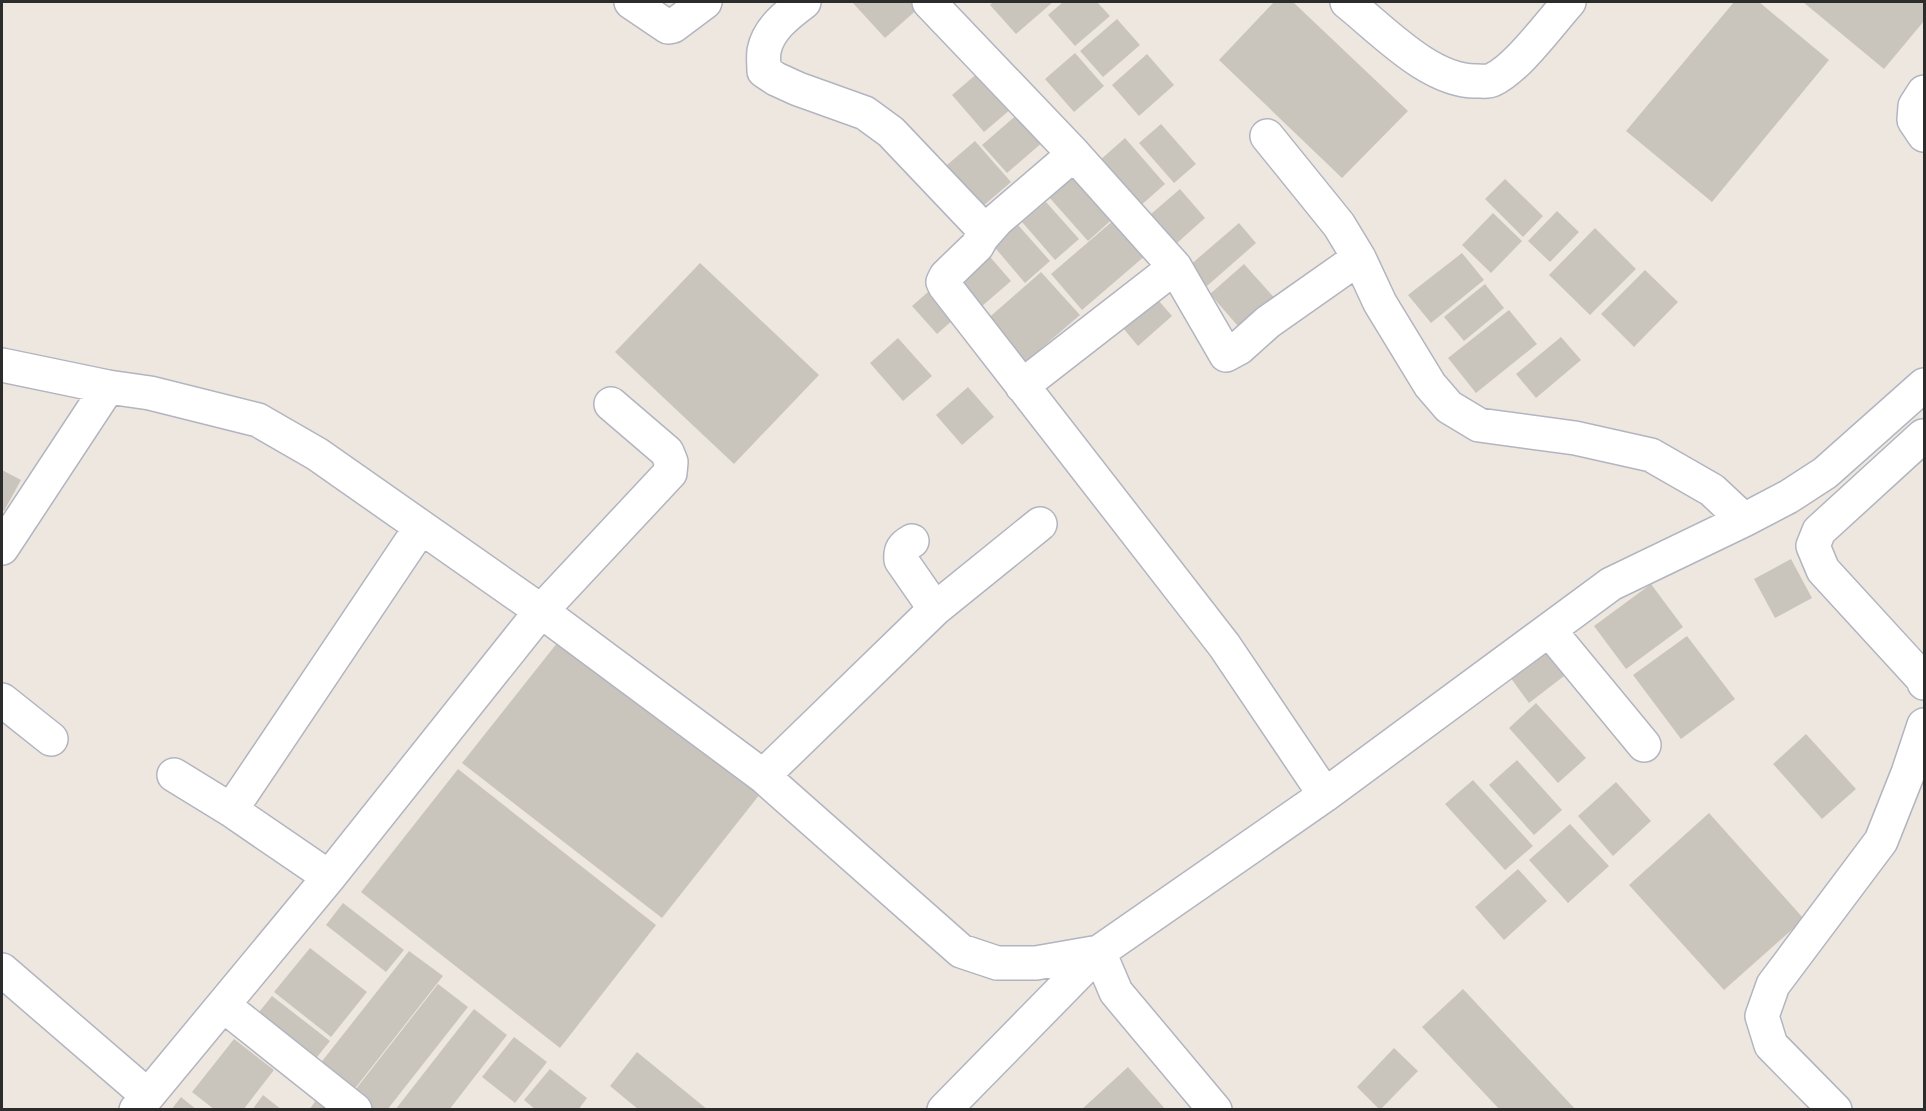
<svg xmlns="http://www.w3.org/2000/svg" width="1926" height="1111" font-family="Signika,sans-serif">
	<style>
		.building { fill: #c9c5bd }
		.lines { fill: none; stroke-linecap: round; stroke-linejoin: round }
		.minor-casing { stroke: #b2b5c0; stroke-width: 36 }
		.minor { stroke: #fff; stroke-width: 33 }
	</style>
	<rect width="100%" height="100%" fill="#eee7df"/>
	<path class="building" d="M852 2H917L921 6 885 38Z
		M993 2H1053L1016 34 990 5Z
		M1063 2H1097L1110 16 1075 46 1048 15Z
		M1274 2H1293L1408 111 1342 178 1219 60Z
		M1734 2H1759L1829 60 1712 202 1626 131Z
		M1803 2H1924V21L1884 69Z
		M1117 19 1140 45 1103 77 1080 51Z
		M1075 53 1104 86 1074 112 1045 79Z
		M1147 54 1174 85 1139 116 1112 85Z
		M979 72 1011 109 984 132 952 95Z
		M1019 113 1044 141 1007 173 982 145Z
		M1161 124 1196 164 1174 183 1139 143Z
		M1125 138 1165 184 1139 207 1099 161Z
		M975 141 1011 182 975 213 940 171Z
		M1078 170 1117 215 1088 241 1048 196Z
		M1505 179 1543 216 1523 237 1485 199Z
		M1180 189 1205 218 1177 243 1151 214Z
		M1046 202 1079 239 1055 260 1022 222Z
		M1557 211 1579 232 1550 262 1528 241Z
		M1122 213 1153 249 1082 310 1051 274Z
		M1493 213 1522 241 1491 273 1462 245Z
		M1009 215 1050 261 1025 283 985 236Z
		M1239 223 1256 243 1207 286 1189 266Z
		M1595 228 1636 269 1590 315 1549 275Z
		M985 251 1011 281 974 313 949 283Z
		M1462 253 1484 280 1431 323 1408 295Z
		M700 263 819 375 734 464 615 352Z
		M1244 264 1279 303 1244 333 1210 294Z
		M1645 270 1678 302 1634 347 1601 314Z
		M1041 272 1080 315 1023 364 985 321Z
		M1485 284 1504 308 1464 341 1444 317Z
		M936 285 961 313 937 334 912 306Z
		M1152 293 1172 316 1138 346 1118 322Z
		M1509 310 1537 344 1476 393 1448 358Z
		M1561 337 1581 360 1536 398 1516 374Z
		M898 338 932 376 903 401 870 363Z
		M968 387 994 417 962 445 936 415Z
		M2 470 21 480 4 511 2 510Z
		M1791 559 1812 598 1775 618 1754 579Z
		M1651 584 1683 627 1626 669 1594 626Z
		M565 633 764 789 662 918 462 763Z
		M1687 636 1735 699 1681 739 1633 675Z
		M1544 642 1568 673 1529 703 1505 670Z
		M1536 703 1586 758 1558 783 1509 728Z
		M1806 734 1856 789 1822 819 1773 764Z
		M1517 760 1562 810 1534 835 1489 785Z
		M458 769 656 925 560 1048 361 892Z
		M1473 780 1533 846 1505 870 1445 804Z
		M1616 782 1651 821 1613 856 1578 816Z
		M1709 813 1804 919 1724 990 1629 885Z
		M1570 824 1609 866 1568 903 1529 860Z
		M1518 869 1547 901 1504 940 1475 907Z
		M343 903 404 950 386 972 326 925Z
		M310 948 367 992 331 1037 274 992Z
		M409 951 443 976 353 1091 319 1065Z
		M438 984 468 1007 387 1110H373L352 1094Z
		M1463 989 1576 1110H1500L1422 1027Z
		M272 996 330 1041 313 1062 255 1017Z
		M474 1009 507 1035 449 1110H395Z
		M514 1037 547 1062 515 1103 482 1077Z
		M234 1039 274 1070 243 1110H215L192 1092Z
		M1394 1048 1418 1071 1380 1110 1357 1087Z
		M637 1052 708 1110H639L610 1086Z
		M1128 1067 1166 1110H1081Z
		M550 1069 587 1098 578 1110H536L524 1100Z
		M263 1095 282 1110H252Z
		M319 1096 336 1110H309Z
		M181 1097 197 1110H171Z"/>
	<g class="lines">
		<g class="minor-casing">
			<path id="minor" d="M631 2 668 27 673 26 705 2
				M804 2C788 14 768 29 764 51 763 57 764 64 764 71L776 79 798 89 865 113 891 132 986 232
				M929 2 1074 154 1175 267 1226 355 1239 348 1268 322 1359 258
				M1347 2C1382 30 1431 83 1478 81 1482 81 1488 82 1492 80 1517 69 1550 23 1569 2
				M1924 92 1915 106 1914 120 1924 135
				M1267 136 1339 225 1359 258 1380 303 1430 385 1449 407 1479 425 1575 438 1651 455 1712 490 1744 520
				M1074 154 997 220 982 237 977 246 946 276 943 282 945 286 1224 645 1325 795
				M2 365 108 387 150 393 258 420 317 454 541 611 763 776 961 951 997 963H1036L1099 952 1325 795 1611 584 1744 520 1788 497 1825 473 1924 385
				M1022 386 1175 267
				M1923 436 1819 531 1813 546 1823 570 1923 679 1924 683
				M2 548 108 387
				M935 609 1040 524
				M1549 630 1644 745
				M2 700 51 739
				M174 775 231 810 329 877
				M763 776 935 609 901 560C900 550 903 546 912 541
				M231 810 421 527
				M2 970 147 1095
				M223 1005 355 1110
				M136 1110 329 877 541 611 670 473 671 462 667 452 611 404
				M944 1110 1099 952 1116 992 1215 1110
				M1835 1110 1771 1045 1762 1016 1773 985 1881 841 1908 773 1924 725"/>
		</g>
		<use href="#minor" class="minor"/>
	</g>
	<rect width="1926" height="1111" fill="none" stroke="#2c2c2c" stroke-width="6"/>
</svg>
